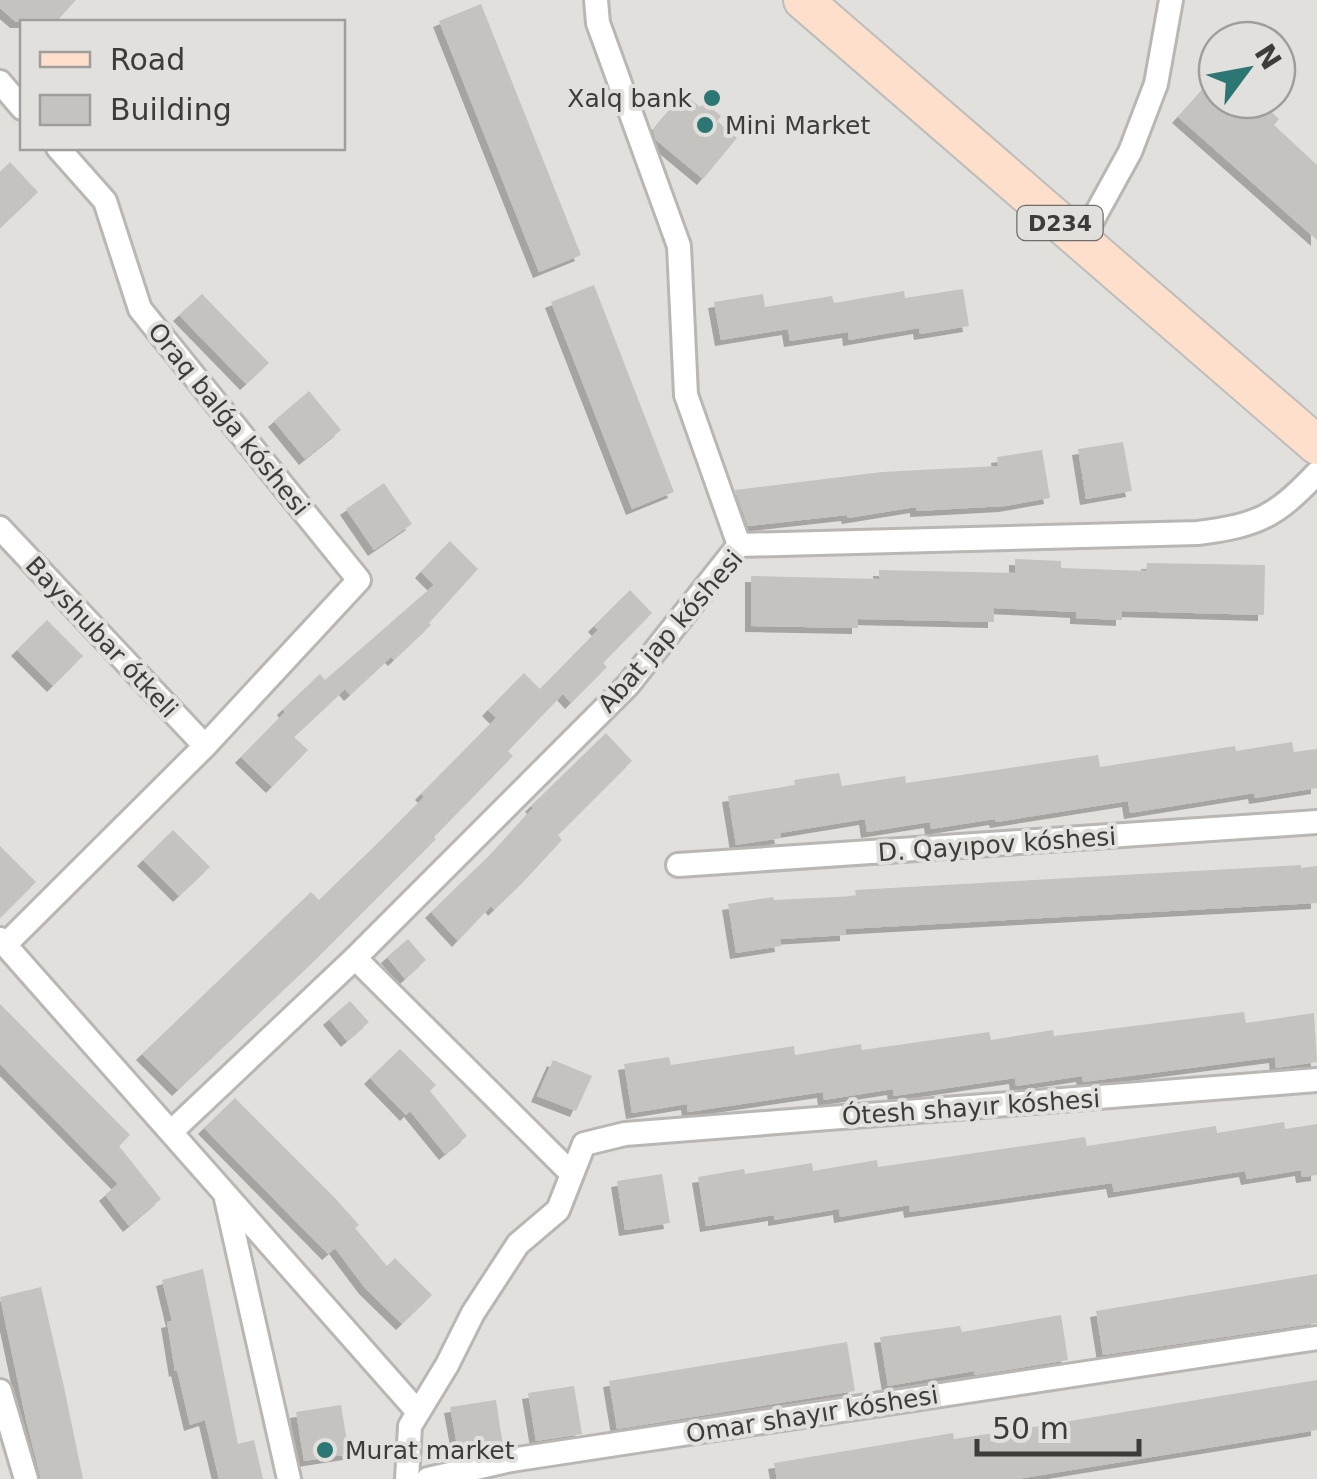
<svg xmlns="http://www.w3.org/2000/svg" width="1317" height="1479" font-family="'DejaVu Sans',sans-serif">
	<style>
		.building { fill: #c4c3c0; filter: url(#shadow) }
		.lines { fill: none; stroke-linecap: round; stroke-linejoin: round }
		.minor-casing { stroke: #b9b6b3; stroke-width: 28 }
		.primary-casing { stroke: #bdbdbc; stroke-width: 42 }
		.minor { stroke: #fff; stroke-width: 22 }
		.primary { stroke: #fddfcb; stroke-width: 38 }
		.poi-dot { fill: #2c7674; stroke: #e2e0dc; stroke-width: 4 }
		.labels { text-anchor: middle; stroke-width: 8; stroke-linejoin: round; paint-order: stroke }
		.shield { fill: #e2e0dc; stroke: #6e6d6b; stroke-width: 2.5 }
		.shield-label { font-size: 22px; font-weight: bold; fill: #3d3c3b }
		.poi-label { font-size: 25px; fill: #3d3c3b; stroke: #e2e0dc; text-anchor: start }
		.street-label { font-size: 25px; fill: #3d3c3b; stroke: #e2e0dc }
	</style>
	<defs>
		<filter id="shadow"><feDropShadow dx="-6" dy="6" stdDeviation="0" flood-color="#0004"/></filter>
	</defs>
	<rect width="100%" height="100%" fill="#e2e0dc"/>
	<path class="building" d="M0 0H76L56 22H16L0 8Z
		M481 4 581 255 539 272 439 21Z
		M1217 74V100H1258L1279 119 1274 125 1317 165V240L1178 117Z
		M684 94 700 107 704 102 721 116 717 121 737 138 703 179 656 140 653 130Z
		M10 162 38 192 0 228V172Z
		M594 285 674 492 632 509 551 302Z
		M963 289 969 326 920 334 919 328 849 340 848 332 790 341 788 329 721 340 714 302 763 294 765 307 832 296 834 303 904 291 905 298Z
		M202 294 269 363 246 384 179 315Z
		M309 391 341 430 305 459 274 421Z
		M1123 442 1132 491 1086 499 1078 449Z
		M1042 450 1050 498 1005 506 916 511V507L848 518 847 515 748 526 735 490 882 472 998 466 997 457Z
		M384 483 412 524 374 550 346 509Z
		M450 541 478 569 429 623 431 625 394 660 391 657 350 695 345 689 294 737 308 750 272 787 241 757 285 712 283 709 320 674 325 680 434 585 421 572Z
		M1015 559 1061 561V568L1146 571 1147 563 1265 565 1264 615 1122 611V620L1076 618V612L994 608V622L858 619V628L751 626V576L879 579V570L1015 573Z
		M630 590 652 613 603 663 607 667 571 703 563 694 508 751 513 756 434 837 436 839 317 958 178 1090 142 1054 311 892 319 900 380 841 424 797 421 794 496 718 488 710 524 673 540 689 598 630 594 626Z
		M47 620 83 656 53 686 17 650Z
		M606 733 632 761 558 835 562 840 525 880 494 910 491 906 458 941 431 912 497 848 533 808 531 806Z
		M1292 742 1294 752 1317 749V788L1255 798 1254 793 1130 813 1128 801 996 822 995 819 931 829 930 822 867 832 865 819 780 833 781 838 736 845 728 796 795 785 794 780 839 773 842 786 905 776 906 783 1098 755 1100 767 1235 746 1236 751Z
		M173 830 210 867 179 896 143 860Z
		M0 846 36 882 0 918Z
		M1301 865V868L1317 866V903L846 929V935L780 939 781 946 736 953 728 904 773 897 774 900 856 896 855 890Z
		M408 939 426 960 405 979 387 957Z
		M350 1001 369 1022 347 1041 329 1019Z
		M0 1004 130 1135 119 1146 161 1199 129 1226 105 1195 118 1184 0 1064Z
		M1244 1012 1246 1023 1314 1013 1317 1062 1276 1068 1275 1057 1083 1082 1082 1076 1016 1086 1015 1078 894 1096 893 1089 824 1100 823 1092 688 1112 687 1104 632 1113 624 1064 669 1057 671 1065 794 1046 795 1055 861 1044 862 1050 989 1032 991 1040 1053 1030 1054 1036Z
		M400 1049 436 1085 430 1091 467 1136 445 1154 410 1111 406 1115 370 1078Z
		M553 1060 592 1076 576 1111 537 1096Z
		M235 1098 333 1196 359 1225 355 1228 387 1266 395 1258 432 1295 402 1324 365 1288 335 1248 328 1254 204 1128Z
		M1284 1122 1285 1129 1317 1124V1175L1302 1177 1301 1170 1247 1179 1245 1171 1114 1192 1112 1183 910 1212 909 1205 840 1217 839 1209 774 1220V1215L706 1226 698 1177 744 1169 745 1174 812 1163 813 1171 877 1160 878 1167 1085 1137 1087 1146 1216 1126 1217 1133Z
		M662 1174 670 1223 625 1230 617 1181Z
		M203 1269 238 1444 254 1440 263 1479H219L205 1420 190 1425 177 1370 175 1371 167 1322 172 1321 162 1280Z
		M1317 1274V1323L1103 1355 1096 1311Z
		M41 1287 64 1387 83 1479H41L26 1420 0 1297Z
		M1061 1315 1068 1360 975 1375 974 1371 888 1386 880 1337 960 1326 962 1332Z
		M847 1342 855 1391 617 1429 609 1381Z
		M1317 1380V1430L1017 1479H777L774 1463 953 1433 954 1439 1022 1429Z
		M574 1386 582 1434 536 1441 528 1393Z
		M496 1400 503 1446 459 1456 450 1407Z
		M341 1405 349 1454 304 1461 296 1412Z"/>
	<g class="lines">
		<g class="minor-casing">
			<path id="minor" d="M596 0 598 23 679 246 686 395 739 545
				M0 82 22 108
				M1081 241 1130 152 1156 84 1171 0
				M0 528 205 746
				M739 545 1198 533C1259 525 1275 517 1317 473
				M678 865 1317 822
				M0 939 418 1412
				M5 945 205 746 359 580 140 309 105 201 58 148
				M355 958 572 1174
				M172 1131 355 958 628 685 739 545
				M225 1194 289 1479
				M0 1391 26 1479
				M407 1479 410 1426 447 1365 473 1313 518 1244 558 1210 584 1144 625 1134 1317 1080
				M428 1479 511 1460 1317 1338"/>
		</g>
		<g class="primary-casing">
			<path id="primary" d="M803 0 1317 445"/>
		</g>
		<use href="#minor" class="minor"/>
		<use href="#primary" class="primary"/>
	</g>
	<g class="poi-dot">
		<circle cx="712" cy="98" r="10"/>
		<circle cx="705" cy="125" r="10"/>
		<circle cx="325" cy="1450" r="10"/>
	</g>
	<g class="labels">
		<rect class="shield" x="1017.5" y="206" width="85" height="34" rx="8"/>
		<g class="shield-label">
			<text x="1060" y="231">D234</text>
		</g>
		<g class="poi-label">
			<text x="692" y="107" text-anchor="end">Xalq bank</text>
			<text x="725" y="134">Mini Market</text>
			<text x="345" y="1459">Murat market</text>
		</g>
		<g class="street-label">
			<text transform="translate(229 419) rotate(51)" y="9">Oraq balǵa kóshesi</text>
			<text transform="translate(670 631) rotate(-49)" y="9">Abat jap kóshesi</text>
			<text transform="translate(102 637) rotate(47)" y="9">Bayshubar ótkeli</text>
			<text transform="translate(997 844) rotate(-4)" y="9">D. Qayıpov kóshesi</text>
			<text transform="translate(971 1107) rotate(-4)" y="9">Ótesh shayır kóshesi</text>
			<text transform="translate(812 1414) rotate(-9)" y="9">Omar shayır kóshesi</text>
		</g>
	</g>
	<rect x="20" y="20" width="325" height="130" fill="#e2e0dc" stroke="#a09e9c" stroke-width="2.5"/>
	<rect x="40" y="52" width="50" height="15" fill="#fddfcb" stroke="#a09e9c" stroke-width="2.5"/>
	<text x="110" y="70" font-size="30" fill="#3d3c3b">Road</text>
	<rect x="40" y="95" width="50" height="30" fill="#c4c3c0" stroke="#a09e9c" stroke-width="2.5"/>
	<text x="110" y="120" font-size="30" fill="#3d3c3b">Building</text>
	<g transform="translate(1247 70) rotate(58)"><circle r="48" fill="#e2e0dc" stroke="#a09e9c" stroke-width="2.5"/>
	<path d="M0-8L18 38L0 25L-18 38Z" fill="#2c7674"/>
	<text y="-15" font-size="28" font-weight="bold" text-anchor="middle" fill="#3d3c3b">N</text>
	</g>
	<path d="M977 1439v15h162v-15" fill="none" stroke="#3d3c3b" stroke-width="5"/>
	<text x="992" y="1439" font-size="30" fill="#3d3c3b" stroke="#e2e0dc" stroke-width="8" paint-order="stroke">50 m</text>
</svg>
